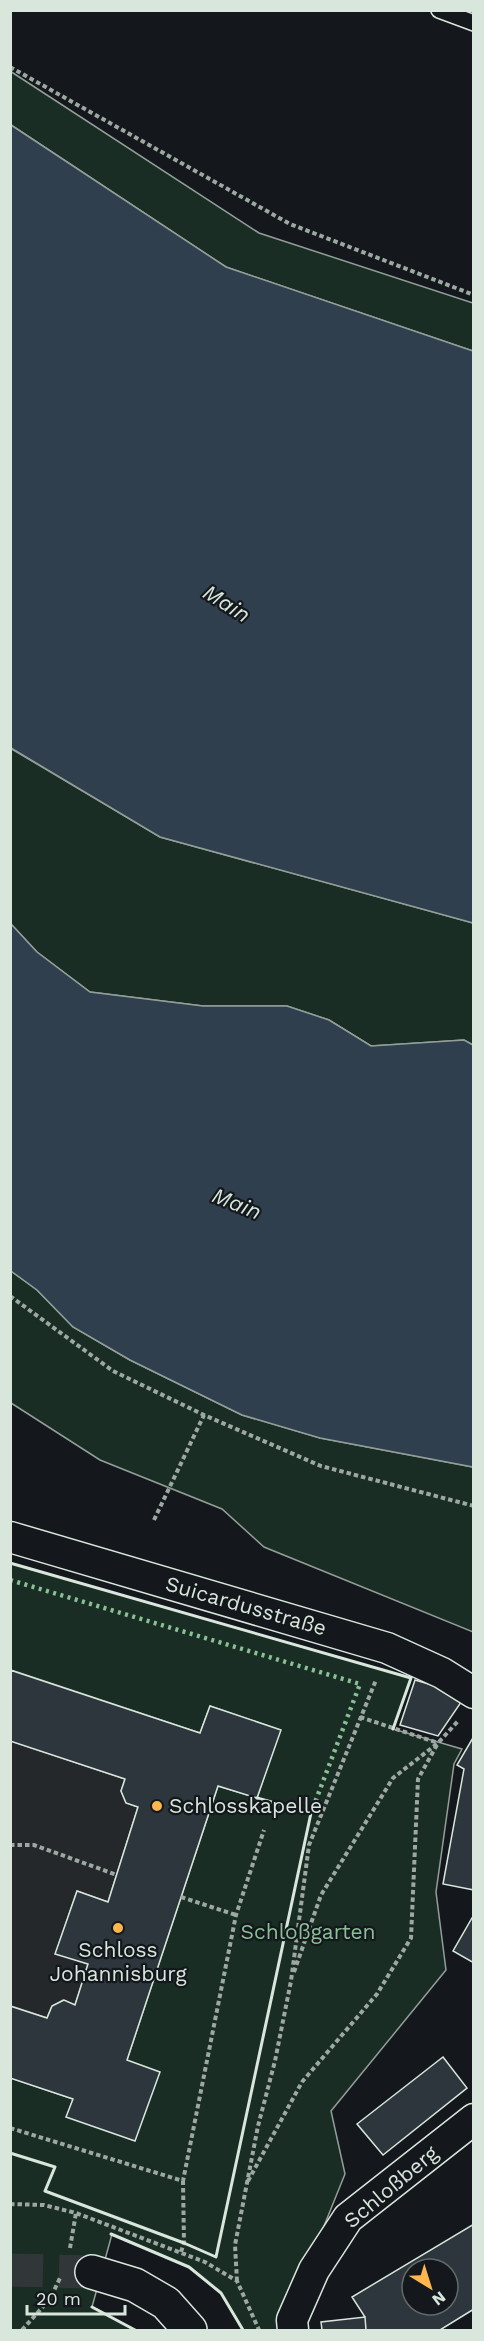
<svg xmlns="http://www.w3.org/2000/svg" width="484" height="2341" font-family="'Work Sans',sans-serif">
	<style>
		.green { fill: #1a2d24; stroke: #939e99; stroke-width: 1.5 }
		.parking { fill: #24282b; stroke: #939e99; stroke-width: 1.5 }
		.water { fill: #2f3f4d; stroke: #939e99; stroke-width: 1.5 }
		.building { fill: #2c363c; stroke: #d8e6dc; stroke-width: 1.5; fill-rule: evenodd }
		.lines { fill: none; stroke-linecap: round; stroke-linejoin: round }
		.secondary-tunnel { stroke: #313739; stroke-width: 33; stroke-dasharray: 33 16; stroke-linecap: butt }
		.service-casing { stroke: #d8e6dc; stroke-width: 18 }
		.minor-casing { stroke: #d8e6dc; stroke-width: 33 }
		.secondary-casing { stroke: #d8e6dc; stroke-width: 36 }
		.path { stroke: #9da8a2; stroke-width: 4; stroke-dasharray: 4.5 3; stroke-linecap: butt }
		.service { stroke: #14181c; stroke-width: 15 }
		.minor { stroke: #14181c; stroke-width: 30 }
		.secondary { stroke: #14181c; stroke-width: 33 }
		.hedge { stroke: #8ac095; stroke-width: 4.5; stroke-dasharray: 3 4.5; stroke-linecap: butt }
		.wall { stroke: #d8e6dc; stroke-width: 3 }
		.poi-dot { fill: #ffb74d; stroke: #14181c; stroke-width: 2 }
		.labels { text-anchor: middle; stroke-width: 4.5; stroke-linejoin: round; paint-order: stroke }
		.street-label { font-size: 21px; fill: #d8e6dc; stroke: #14181c }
		.poi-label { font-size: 21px; fill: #d8e6dc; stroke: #14181c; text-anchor: start }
		.park-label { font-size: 21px; fill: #8ac095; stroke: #14181c }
		.water-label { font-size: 22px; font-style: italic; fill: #d8e6dc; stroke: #14181c }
	</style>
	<rect width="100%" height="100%" fill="#14181c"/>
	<path class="green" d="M10 71 259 233 473 303V351L226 267 11 125Z
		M10 748 160 837 473 923V1045L464 1040 371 1046 329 1020 287 1006H203L90 992 37 952 11 924Z
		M11 1271 37 1290 73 1327 130 1360 242 1415 320 1438 473 1467V1632L264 1547 222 1509 100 1460 11 1403Z
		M10 1563 411 1678 393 1729 462 1749 454 1764 436 1892 446 1970 331 2111 345 2174 299 2288 295 2330H243L221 2293 189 2267 112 2234 92 2307 135 2330H11V2078L73 2099 67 2116 127 2060 218 1786 257 1798 280 1730 210 1706 200 1733 11 1670Z"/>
	<path class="parking" d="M11 1741 125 1779 121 1791 126 1803 138 1807 108 1902 77 1891 56 1953 88 1964 75 2005 63 2000 52 2006 47 2018 11 2006Z"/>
	<path class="water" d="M11 125 226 267 473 351V923L160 837 11 748Z
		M11 924 37 952 90 992 203 1006H287L329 1020 371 1046 464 1040 473 1045V1467L320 1438 242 1415 130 1360 73 1327 37 1290 11 1271Z"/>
	<path class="building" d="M10 1670 200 1733 210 1706 281 1730 257 1798 218 1786 127 2060 160 2072 135 2141 66 2117 73 2099 10 2078V2006L47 2018 52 2006 64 2000 75 2005 88 1964 55 1954 77 1891 108 1902 138 1807 126 1803 121 1791 125 1779 10 1741Z
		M415 1680 466 1695 438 1736 400 1725Z
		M474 1736V1890L443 1884 464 1769 457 1765Z
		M472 1918 474 1919V1963L453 1951Z
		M443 2057 467 2088 383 2155 357 2124Z
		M474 2224V2309L440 2330H366L365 2317 352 2297ZM412 2269H448V2305H412Z
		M365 2317 366 2330H322L321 2322Z"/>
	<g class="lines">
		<path class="secondary-tunnel" d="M10 2270 92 2272"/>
		<g class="service-casing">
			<path id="service" d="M439 10 474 23"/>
		</g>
		<g class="minor-casing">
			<path id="minor" d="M10 1537 387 1648 442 1673 474 1693
				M293 2330 292 2320 314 2270 348 2218 474 2119"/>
		</g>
		<g class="secondary-casing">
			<path id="secondary" d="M92 2272 135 2285 166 2303 190 2330"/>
		</g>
		<path class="path" d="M10 67 290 224 474 295
			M10 1296 113 1371 204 1415 321 1466 474 1506
			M154 1520 204 1415
			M360 1717 438 1743
			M10 1845H34L117 1875
			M181 1897 236 1915
			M294 1972 321 1895 393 1778 438 1743 459 1720
			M10 2128 183 2181 236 1915 264 1830
			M248 2181 302 2082 377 1994 411 1938 418 1779 438 1743
			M10 2204 44 2205 76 2213 205 2262 237 2281 259 2330
			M70 2248 76 2213
			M181 2252 184 2243 183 2181
			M237 2281 235 2245 258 2126 275 2061 291 1981 309 1845 376 1680
			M22 2330 50 2299 60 2278"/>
		<use href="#service" class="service"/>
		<use href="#minor" class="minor"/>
		<use href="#secondary" class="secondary"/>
		<path class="hedge" d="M10 1580 360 1684 311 1813"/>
		<path class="wall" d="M10 1563 411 1678 393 1729
			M10 2153 55 2167 45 2191 184 2243 216 2257 311 1813 257 1798
			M111 2234 189 2267 221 2293 243 2330
			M92 2307 135 2330"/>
	</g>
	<g class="poi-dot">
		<circle cx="157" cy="1806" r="6"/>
		<circle cx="118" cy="1928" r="6"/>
	</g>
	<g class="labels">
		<g class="street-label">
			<text transform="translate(246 1606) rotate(16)" y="7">Suicardusstraße</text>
			<text transform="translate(391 2187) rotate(-40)" y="7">Schloßberg</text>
		</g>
		<g class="poi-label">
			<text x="169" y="1813">Schlosskapelle</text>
			<text x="118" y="1957" text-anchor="middle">Schloss<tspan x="118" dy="24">Johannisburg</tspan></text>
		</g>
		<g class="park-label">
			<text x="308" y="1939">Schloßgarten</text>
		</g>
		<g class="water-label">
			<text transform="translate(227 603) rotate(32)" y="8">Main</text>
			<text transform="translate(237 1203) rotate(22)" y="8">Main</text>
		</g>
	</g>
	<rect width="484" height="2341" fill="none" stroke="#d8e6dc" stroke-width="24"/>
	<g transform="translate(430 2287) rotate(142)"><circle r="28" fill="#14181c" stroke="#626a69" stroke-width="1.5"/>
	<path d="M0-4.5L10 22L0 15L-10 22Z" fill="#ffb74d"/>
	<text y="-9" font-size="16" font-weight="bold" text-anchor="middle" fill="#d8e6dc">N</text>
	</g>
	<path d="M27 2305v9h98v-9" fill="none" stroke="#d8e6dc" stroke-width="3"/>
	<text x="36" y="2305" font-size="18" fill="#d8e6dc" stroke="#14181c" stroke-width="4.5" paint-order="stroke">20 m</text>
</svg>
